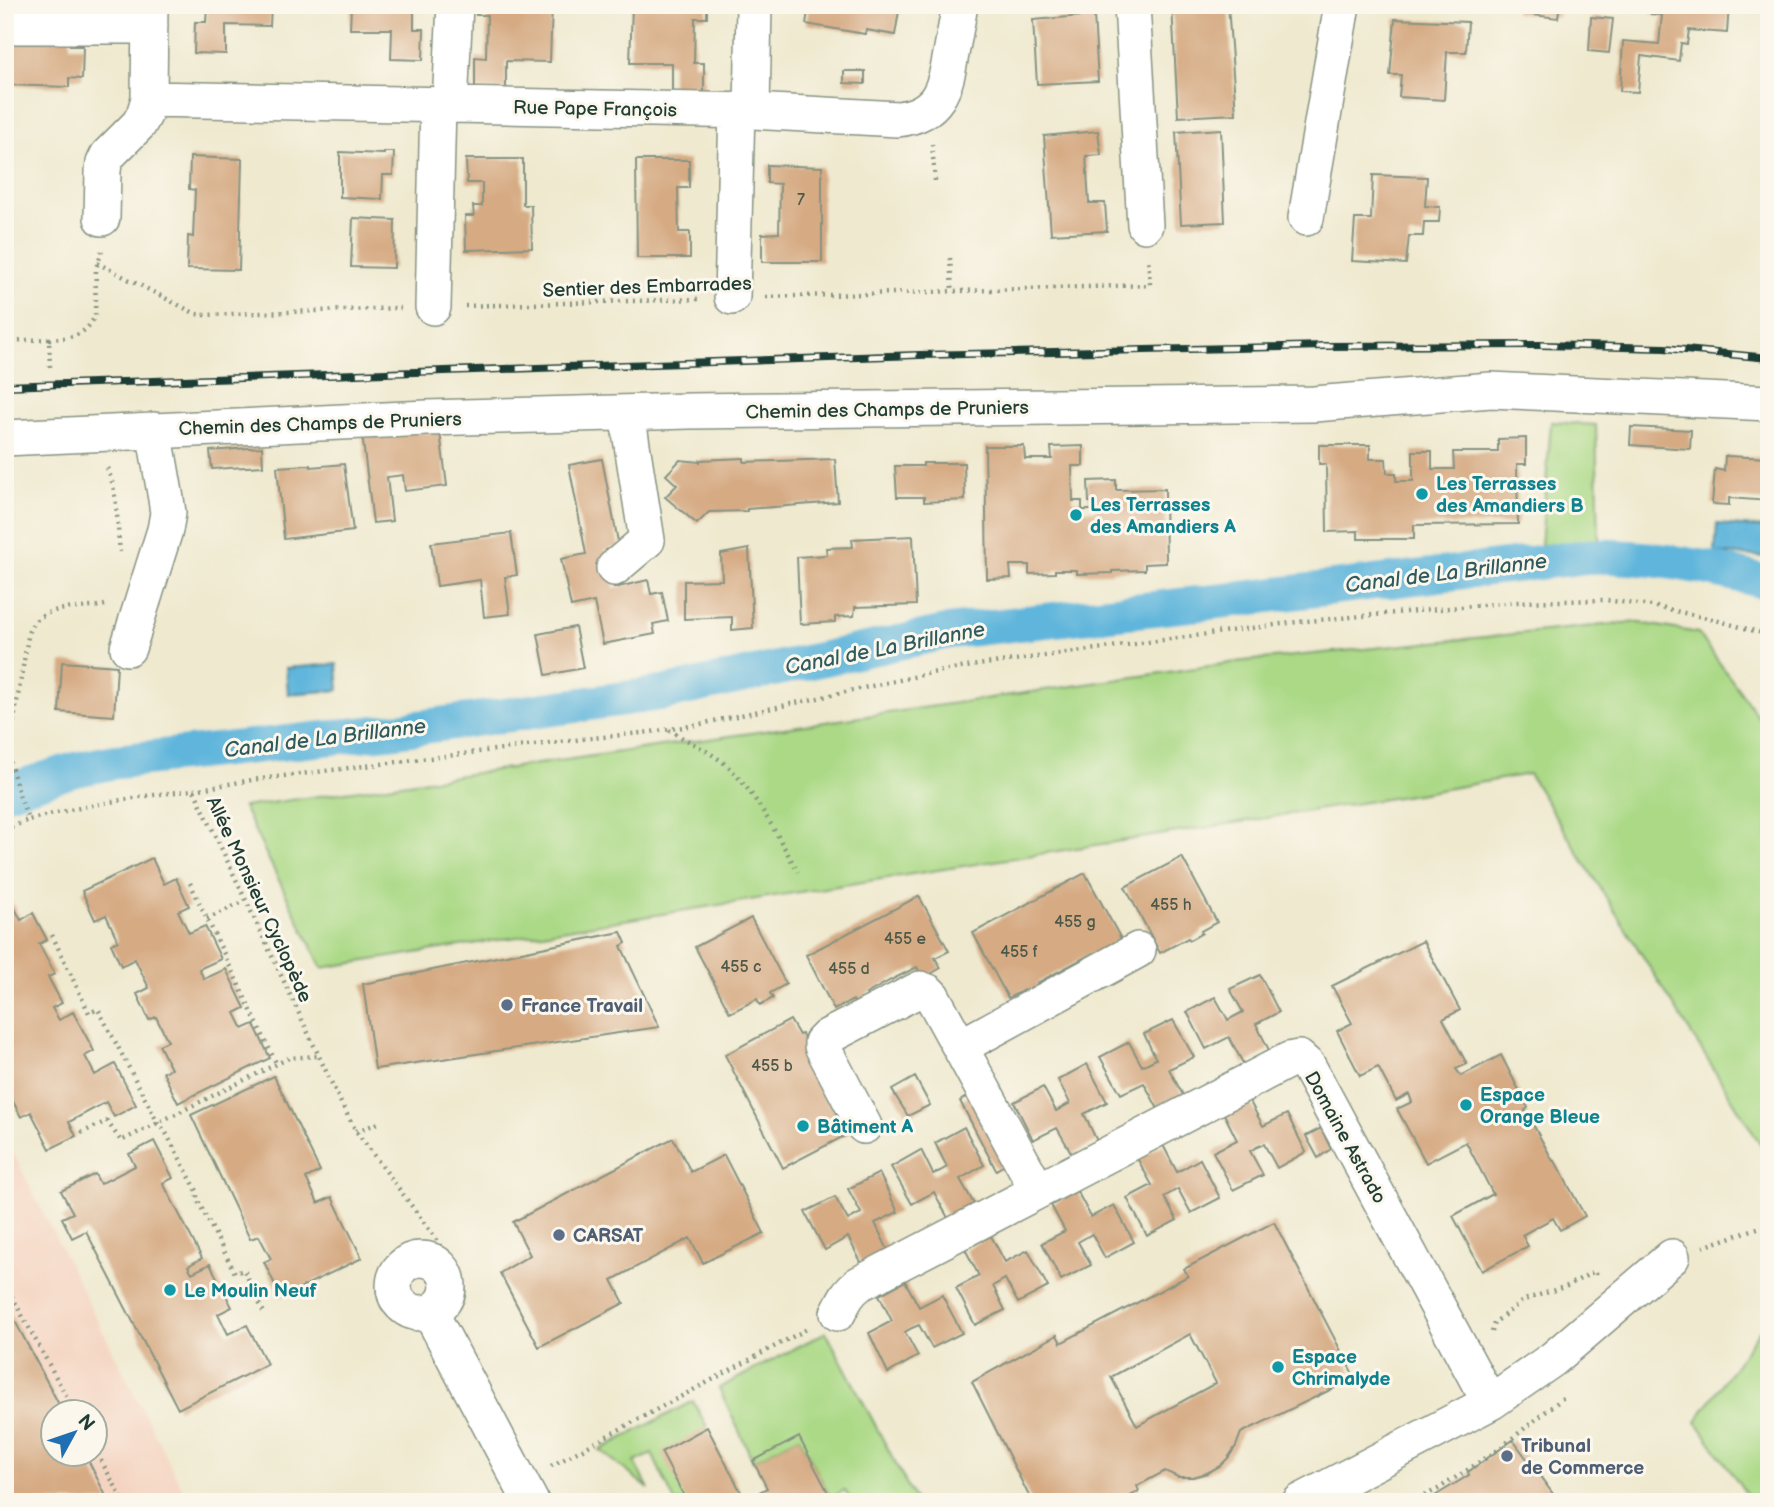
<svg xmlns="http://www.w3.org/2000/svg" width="1774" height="1507" font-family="'Balsamiq Sans',sans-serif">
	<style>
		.built { fill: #f4d3c0; fill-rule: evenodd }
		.green { fill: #abd986; stroke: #658b5d; stroke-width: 2 }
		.water { fill: #5eb5db; stroke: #3e7988; stroke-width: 2 }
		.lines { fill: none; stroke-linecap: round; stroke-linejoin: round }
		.canal { stroke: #5eb5db; stroke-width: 35 }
		.building { fill: #d6ab84; fill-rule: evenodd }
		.minor-casing { stroke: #879382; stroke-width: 38 }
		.path { stroke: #879382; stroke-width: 4.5; stroke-dasharray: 2 5; stroke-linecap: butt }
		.minor { stroke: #fff; stroke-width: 35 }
		.rail-casing { stroke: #1f3d34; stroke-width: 8 }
		.rail { stroke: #fbf7ec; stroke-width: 5; stroke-dasharray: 16; stroke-linecap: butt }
		.culture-dot { fill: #0f9aa8; stroke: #fbf7ec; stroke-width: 2.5 }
		.service-dot { fill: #5c6f8a; stroke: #fbf7ec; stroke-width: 2.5 }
		.labels { text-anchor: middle; stroke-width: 6; stroke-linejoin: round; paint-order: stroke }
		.number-label { font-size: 16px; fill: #4d5848 }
		.street-label { font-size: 19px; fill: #1f3d34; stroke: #fbf7ec }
		.culture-label { font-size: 19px; font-weight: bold; fill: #0d838f; stroke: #fbf7ec; text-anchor: start }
		.service-label { font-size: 19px; font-weight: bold; fill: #4e5e75; stroke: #fbf7ec; text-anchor: start }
		.water-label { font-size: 21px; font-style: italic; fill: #2f5b5e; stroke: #fbf7ec }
	</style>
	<rect width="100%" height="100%" fill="#fbf7ec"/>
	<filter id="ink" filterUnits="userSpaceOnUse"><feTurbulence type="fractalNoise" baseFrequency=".0143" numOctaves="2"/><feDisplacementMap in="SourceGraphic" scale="14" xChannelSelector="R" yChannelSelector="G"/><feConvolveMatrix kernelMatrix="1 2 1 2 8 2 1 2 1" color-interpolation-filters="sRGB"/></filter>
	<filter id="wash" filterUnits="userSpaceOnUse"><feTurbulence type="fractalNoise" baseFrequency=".00686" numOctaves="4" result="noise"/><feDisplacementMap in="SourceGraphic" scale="28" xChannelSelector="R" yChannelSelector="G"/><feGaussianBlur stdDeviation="1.57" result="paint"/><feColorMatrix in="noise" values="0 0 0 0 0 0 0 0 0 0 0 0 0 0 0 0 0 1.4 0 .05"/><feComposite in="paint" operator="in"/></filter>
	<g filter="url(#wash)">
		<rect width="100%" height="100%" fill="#efe9cf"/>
		<path class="built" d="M5 1137 189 1502H5ZM52 1412H94V1454H52Z"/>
		<path class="green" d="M5 5H121L120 12H5Z
			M1551 422 1596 425 1599 542 1541 545Z
			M1634 622 1698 633 1769 732V1158L1529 774 1423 793 322 968 243 807 1244 661Z
			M1769 1317V1502H1752L1696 1421Z
			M826 1332 916 1502H851L845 1490 831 1498 799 1437 753 1461 719 1388Z
			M693 1401 707 1427 687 1502H675L652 1454 635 1462 649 1489 600 1450Z"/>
		<path class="water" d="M1717 524 1766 528V557L1715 553Z
			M337 664 339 690 288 694 286 668Z"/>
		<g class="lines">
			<path class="canal" d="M5 792 73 770 113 762 400 730 664 693 952 631 1239 599 1591 556C1650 556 1712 567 1769 583"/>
		</g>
		<g id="blocks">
			<path class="building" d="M207 5H271L270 26 226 25V54L194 53 195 22H206Z
				M351 5H414V29H424L423 60 391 59 392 29H350Z
				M476 5H552L550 62 506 61V90L475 89V57L486 58 487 15H476Z
				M632 5H707V18H695L694 63H704V94L672 93V63H630Z
				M809 5H900L895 35 866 30 865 34 806 24Z
				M1172 5H1228L1236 114 1178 117Z
				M1516 5H1560L1558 18 1515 13Z
				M1652 5H1729L1727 33 1689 30 1687 44 1681 43 1679 61 1641 56 1638 92 1620 91 1623 41 1659 44 1662 15 1651 14Z
				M1094 15 1098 81 1037 84 1033 20Z
				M1591 17 1613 19 1609 53 1589 51Z
				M1395 19 1468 22 1466 52H1447L1444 100 1399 97 1401 75H1390Z
				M5 35 70 36V46H83L82 79 69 78V87L5 85Z
				M844 71H865V84L844 83Z
				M1221 129 1225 222 1181 224 1176 132Z
				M1098 131 1101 155 1086 156 1089 203H1105L1107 231 1051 234 1044 136Z
				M340 152 382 154H384V152H394L393 175H383L382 199 340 197Z
				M190 157 242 159 239 270 187 269 188 236 193 237 195 190 189 189Z
				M466 159H523V205H531L532 248 466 250 465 216H474L473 206H482V183H467Z
				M636 160H689V188H678L679 232H690V258H637Z
				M767 165 822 167V262H762V234L779 233 780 184 767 183Z
				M1373 175 1427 177 1425 206 1440 207 1439 222H1424L1423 236H1409L1406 264 1352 261 1355 219H1371Z
				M353 218 395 220 394 268 351 267Z
				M1631 427 1691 430 1690 449 1630 445Z
				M440 432 447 486 405 491 403 475 387 477 392 521 373 523 362 434Z
				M1526 438V464H1517L1518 524 1414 525V539H1358V531L1327 532 1326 464H1319V445H1370V459H1386L1387 473H1396V481H1413V451H1432V469H1454L1453 452H1498V439Z
				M985 446H1024L1025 459H1052L1051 447 1083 446V466H1072L1073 501H1082V510H1096L1095 502H1089L1088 481 1116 480V490L1165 489 1166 563 1145 564V570L1112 571V573L1077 574V570H1055V573L1029 574V565H1010L1011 578 987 579Z
				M262 447 263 466 212 469 210 451Z
				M1725 456 1769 458V501L1729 498V505L1712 504 1715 469 1724 471Z
				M744 458V462L835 459 838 502 747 509V511L709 512 697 524 665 497 677 485 666 475 680 460 700 462V460Z
				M602 459 619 547 606 550 614 588 648 580 651 594 662 592 668 621 653 624 655 634 603 644 594 602 571 607 561 559 586 554 569 465Z
				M923 463H964L965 500 924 502V497H897L895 466H923Z
				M344 464 353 531 284 539 277 467 310 465 311 467Z
				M511 533 517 575 505 577 510 614 484 617 480 580 437 586 431 543Z
				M913 536 916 605 855 607 854 616 835 617V622L800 624 797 557 827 555 826 548 853 547 852 539Z
				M749 549 753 628 732 630V617L684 619V581L722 580 721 554Z
				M575 627 583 668 546 675 538 634Z
				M62 662 117 666 114 716 59 712Z
				M1182 857 1217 922 1201 931 1202 933 1190 940 1188 938 1160 953 1125 887Z
				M152 858 164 884 176 878 189 906 178 911 189 933 205 926 221 959 199 969 204 979 226 969 245 1008 235 1013 243 1029 254 1024 270 1058 178 1103 163 1072 171 1069 159 1045 168 1041 156 1017 149 1020 137 994 149 988 135 959 121 966 111 944 118 941 106 915 95 920 82 891Z
				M1085 873 1121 939 1106 947 1107 950 1095 956 1093 953 1037 983 1038 986 1026 993 1024 990 1008 998 973 933Z
				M919 896 949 951 935 958 941 968 927 976 921 974 917 967 891 980 866 994 870 1000 859 1011 853 1000 834 1010 806 955Z
				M11 901 21 920 33 913 47 940 39 944 55 974 48 977 62 1003 52 1008 59 1020 73 1012 94 1051 85 1056 95 1075 115 1064 136 1105 114 1117 106 1102 69 1122 76 1136 50 1149 31 1112 21 1117 5 1086V904Z
				M751 918 786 984 770 993 773 998 760 1005 757 999 730 1013 695 947Z
				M621 932 626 943 621 946 659 1027 375 1069 363 984Z
				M1423 941 1460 1010 1443 1019 1467 1064 1456 1069 1461 1076 1501 1055 1528 1108 1525 1110 1553 1161H1555L1585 1216 1560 1230 1553 1218 1522 1235 1528 1246 1482 1271 1453 1216 1493 1194 1466 1142 1426 1163 1397 1109 1412 1102 1409 1094 1396 1101 1378 1067 1360 1076 1337 1031 1352 1023 1332 986Z
				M1260 975 1279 1012 1256 1024 1269 1050 1244 1065 1229 1037 1206 1049 1187 1012 1215 997 1228 1020 1243 1012 1230 989Z
				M790 1020 799 1035 802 1034 808 1047 805 1049 850 1133 783 1168 725 1055Z
				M1173 1020 1194 1057 1169 1069 1183 1095 1158 1109 1144 1083 1121 1094 1100 1057 1129 1042 1142 1066 1156 1059 1144 1034Z
				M1087 1064 1107 1102 1084 1114 1097 1141 1072 1154 1057 1128 1033 1140 1014 1102 1043 1087 1056 1111 1070 1103 1058 1080Z
				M274 1076 320 1171 306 1178 318 1203 332 1197 362 1258 281 1297 264 1262 271 1259 259 1236 250 1239 191 1115Z
				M915 1077 930 1105 908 1116 892 1090Z
				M974 1092 1011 1161 996 1170 960 1101Z
				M1249 1100 1263 1126 1287 1114 1306 1152 1277 1168 1264 1144 1257 1147 1250 1151 1263 1175 1233 1190 1213 1152 1237 1140 1224 1114Z
				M964 1127 984 1165 960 1179 974 1204 948 1218 934 1192 912 1204 891 1167 921 1150 933 1174 940 1171 947 1167 935 1143Z
				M1321 1128 1331 1149 1318 1158 1306 1136Z
				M673 1138 691 1172 724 1155 764 1233 703 1263 690 1238 612 1280 624 1303 539 1347 500 1273 530 1255 513 1222Z
				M154 1141 173 1178 163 1183 202 1258 188 1266 192 1273 210 1264 232 1307 218 1314 228 1334 247 1325 267 1364 178 1409 86 1231 72 1238 62 1218 73 1213 61 1191 95 1174 100 1184 135 1166 129 1154Z
				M1163 1145 1177 1172 1200 1159 1220 1198 1191 1213 1178 1189 1164 1197 1177 1220 1147 1236 1127 1198 1152 1185 1137 1158Z
				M879 1173 898 1212 875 1223 888 1250 862 1264 848 1237 825 1250 805 1212 835 1197 848 1220 861 1213 848 1189Z
				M1077 1191 1091 1217 1114 1205 1134 1242 1105 1258 1092 1234 1078 1242 1091 1265 1061 1280 1042 1243 1065 1231 1051 1205Z
				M1274 1222 1355 1378 1241 1433 1236 1446 1228 1458 1220 1466 1207 1473 1193 1477H1178L1165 1471 1137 1486 1139 1491 1119 1502H1032L972 1382 1057 1335 1061 1343 1188 1276 1184 1269ZM1190 1334 1216 1383 1137 1426 1111 1377Z
				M991 1236 1005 1262 1028 1250 1048 1287 1018 1303 1005 1279 993 1286 1005 1310 975 1325 956 1288 979 1276 965 1249Z
				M905 1281 919 1307 942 1295 962 1333 932 1348 919 1325 912 1328 905 1332 918 1356 888 1373 869 1333 892 1321 879 1295Z
				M5 1302 63 1412H52V1454H85L109 1502H9L5 1494Z
				M707 1427 745 1500 767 1488 753 1461 799 1437 831 1498 823 1502H687L661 1452Z
				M1513 1440 1559 1502H1425L1469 1475 1468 1472Z"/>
		</g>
	</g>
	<g filter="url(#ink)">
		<use href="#blocks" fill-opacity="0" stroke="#879382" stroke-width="2"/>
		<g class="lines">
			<g class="minor-casing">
				<path id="minor" d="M1132 5 1145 225
					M5 26H150
					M149 99 752 111 898 119C939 114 945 89 951 54 954 38 957 21 960 5
					M450 105 455 5
					M752 111 754 5
					M102 218 103 171 104 163 108 155 139 124 144 115 149 99 150 5
					M1306 218 1342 5
					M732 297 737 110
					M433 307 438 105
					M5 438 427 418 690 411 1314 404 1491 390 1769 403
					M614 568 647 540 627 413
					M128 648 165 530 168 513 166 499 154 430
					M1138 950 960 1047 1038 1191 1289 1060 1299 1058 1308 1066 1479 1383 1491 1402
					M864 1126 822 1046V1042L827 1037 920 989 928 992 932 996 960 1047
					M394 1286a27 27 0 1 1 54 0a27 27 0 1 1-54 0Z
					M430 1312 531 1502
					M838 1313C844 1301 848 1292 859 1284L1038 1191
					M1300 1502 1491 1402 1553 1359 1672 1257"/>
			</g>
			<path class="path" d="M932 144 935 181
				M950 258 952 291
				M97 263 196 314 203 315 401 308
				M766 297 1150 285 1148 257
				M465 306 698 299
				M49 339C70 338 85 337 95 316L96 268 102 251
				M5 341 49 339 50 368
				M107 468C118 491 117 526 120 552
				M105 605C79 611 42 602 29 631L8 755 19 794 28 820C83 806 137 796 194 790L341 1103 356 1131 437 1240 447 1257 466 1299
				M669 730C687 741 708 750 725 764 754 789 779 839 798 872
				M194 790 252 780 583 739 651 732 696 725 931 673 978 665 1297 622 1515 602 1605 600 1652 606 1712 619 1769 635
				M5 830 28 820
				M190 883 277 1065
				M207 919 245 901
				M52 935 89 1013 98 1009 158 1123 165 1131 197 1191V1199L235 1273 244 1270 264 1313
				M356 1131 382 1122
				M81 1133 107 1121 121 1141 289 1058 318 1056
				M1703 1247 1769 1224
				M5 1284 75 1412
				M1492 1332 1494 1323 1524 1300 1567 1286 1595 1271 1597 1275
				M94 1448 124 1502
				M551 1466 809 1328
				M1412 1502 1438 1489 1495 1452 1564 1397"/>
			<use href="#minor" class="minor"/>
			<g class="rail-casing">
				<path id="rail" d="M5 386 919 355 1325 346 1541 345 1664 348 1769 358"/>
			</g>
			<use href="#rail" class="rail"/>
		</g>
	</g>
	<g class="culture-dot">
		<circle cx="1422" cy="494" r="7"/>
		<circle cx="1076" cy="515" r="7"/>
		<circle cx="1466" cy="1105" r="7"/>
		<circle cx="803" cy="1126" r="7"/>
		<circle cx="170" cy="1290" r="7"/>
		<circle cx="1278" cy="1367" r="7"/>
	</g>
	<g class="service-dot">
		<circle cx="507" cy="1005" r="7"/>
		<circle cx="559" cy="1235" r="7"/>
		<circle cx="1507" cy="1456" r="7"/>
	</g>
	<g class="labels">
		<g class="number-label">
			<text x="801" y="205">7</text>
			<text x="1171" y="910">455 h</text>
			<text x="1075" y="927">455 g</text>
			<text x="905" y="944">455 e</text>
			<text x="1019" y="957">455 f</text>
			<text x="741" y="972">455 c</text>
			<text x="849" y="974">455 d</text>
			<text x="772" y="1071">455 b</text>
		</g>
		<g class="street-label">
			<text transform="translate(595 108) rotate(1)" y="7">Rue Pape François</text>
			<text transform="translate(647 286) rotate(-2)" y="7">Sentier des Embarrades</text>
			<text transform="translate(887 409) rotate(-1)" y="7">Chemin des Champs de Pruniers</text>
			<text transform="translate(320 423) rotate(-2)" y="7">Chemin des Champs de Pruniers</text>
			<text transform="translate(260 899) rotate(65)" y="7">Allée Monsieur Cyclopède</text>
			<text transform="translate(1346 1137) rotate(61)" y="7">Domaine Astrado</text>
		</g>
		<g class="culture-label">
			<text x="1436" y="490">Les Terrasses<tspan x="1436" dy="22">des Amandiers B</tspan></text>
			<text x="1090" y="511">Les Terrasses<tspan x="1090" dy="22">des Amandiers A</tspan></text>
			<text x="1480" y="1101">Espace<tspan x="1480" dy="22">Orange Bleue</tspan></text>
			<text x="817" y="1133">Bâtiment A</text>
			<text x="184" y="1297">Le Moulin Neuf</text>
			<text x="1292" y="1363">Espace<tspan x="1292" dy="22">Chrimalyde</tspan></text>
		</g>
		<g class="service-label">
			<text x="521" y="1012">France Travail</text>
			<text x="573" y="1242">CARSAT</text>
			<text x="1521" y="1452">Tribunal<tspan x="1521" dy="22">de Commerce</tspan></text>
		</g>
		<g class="water-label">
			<text transform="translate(1446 573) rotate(-7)" y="7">Canal de La Brillanne</text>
			<text transform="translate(885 648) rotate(-11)" y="7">Canal de La Brillanne</text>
			<text transform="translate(325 738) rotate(-7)" y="7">Canal de La Brillanne</text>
		</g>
	</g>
	<rect width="1774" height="1507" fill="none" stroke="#fbf7ec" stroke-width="28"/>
	<g transform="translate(74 1433) rotate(50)"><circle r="33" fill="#fbf7ec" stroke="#a3ada2" stroke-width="2"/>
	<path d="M0-5L12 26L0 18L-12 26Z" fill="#1f6fb2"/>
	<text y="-10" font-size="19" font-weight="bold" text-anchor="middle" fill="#1f3d34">N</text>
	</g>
</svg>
